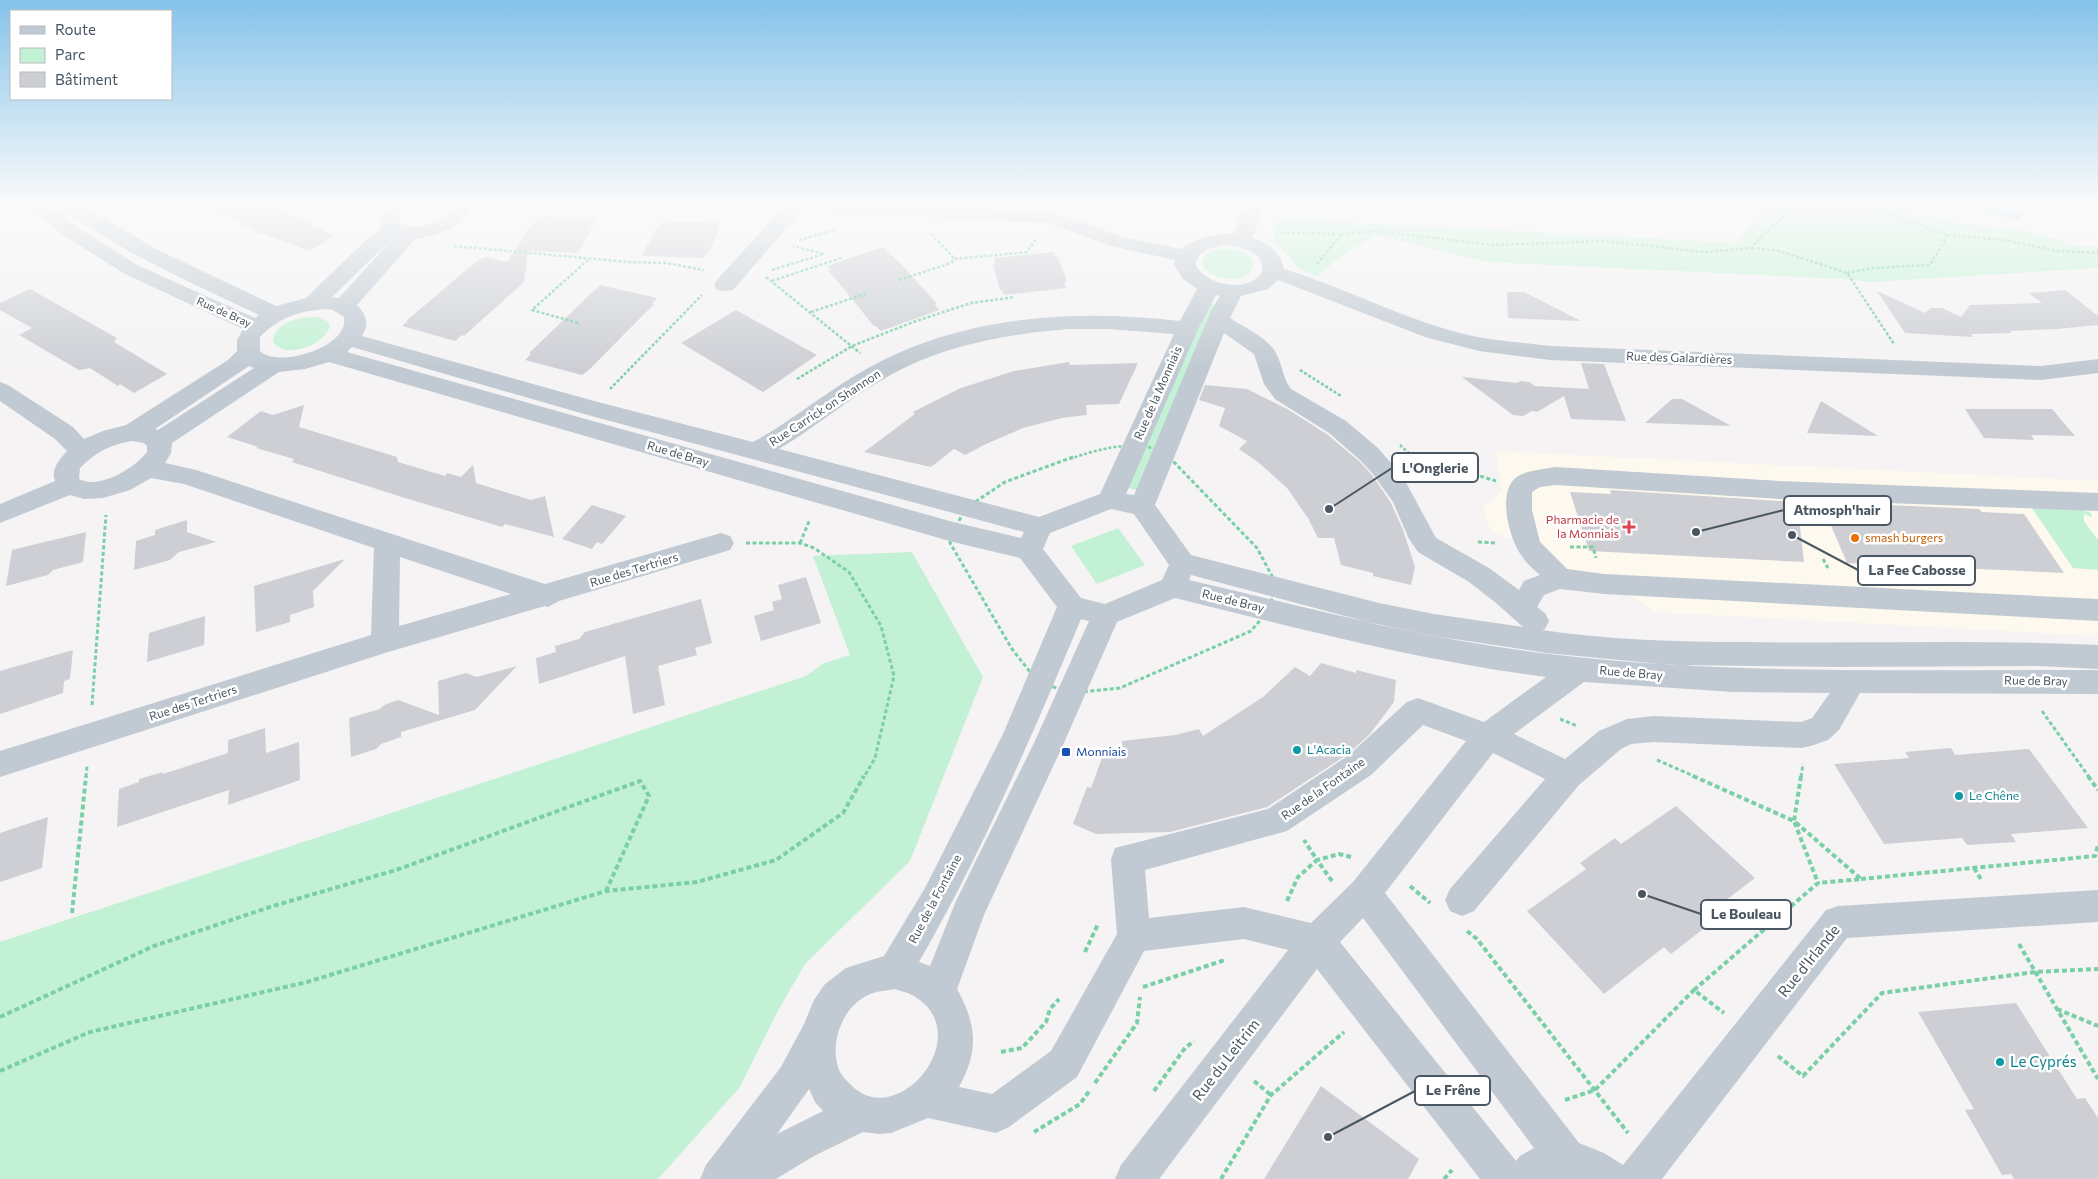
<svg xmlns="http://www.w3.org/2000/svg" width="2098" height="1179" font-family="Commissioner,sans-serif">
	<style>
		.commercial { fill: #fdf9ef }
		.green { fill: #c3f1d5 }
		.water { fill: #90daee }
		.building { fill: #cdcfd5 }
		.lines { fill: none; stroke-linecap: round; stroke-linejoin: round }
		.path-far2 { stroke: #7ad0a6; stroke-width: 2.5; stroke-dasharray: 3 2; stroke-linecap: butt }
		.path-far1 { stroke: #7ad0a6; stroke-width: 3; stroke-dasharray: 4 2.5; stroke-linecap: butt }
		.path { stroke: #7ad0a6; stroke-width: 4; stroke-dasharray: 5 3; stroke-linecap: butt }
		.minor { fill: #c1cad2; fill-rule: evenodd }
		.health-dot { fill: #e0444e; stroke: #fff; stroke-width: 2 }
		.food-dot { fill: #e8710a; stroke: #fff; stroke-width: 2 }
		.culture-dot { fill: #0f9aa8; stroke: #fff; stroke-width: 2 }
		.transit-dot { fill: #1a4fb4; stroke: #fff; stroke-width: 2 }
		.labels { text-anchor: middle; stroke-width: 5; stroke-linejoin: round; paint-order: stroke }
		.far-street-label { font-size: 11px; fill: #4a5661; stroke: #fff }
		.street-label { font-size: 12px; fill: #4a5661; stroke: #fff }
		.health-label { font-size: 12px; fill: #be3a42; stroke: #fff; text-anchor: end }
		.food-label { font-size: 12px; fill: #c56008; stroke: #fff; text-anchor: start }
		.culture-label { font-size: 12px; fill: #0d838f; stroke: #fff; text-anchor: start }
		.transit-label { font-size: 12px; fill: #164399; stroke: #fff; text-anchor: start }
		.near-street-label { font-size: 15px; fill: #4a5661; stroke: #fff }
		.near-culture-label { font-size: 15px; fill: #0d838f; stroke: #fff; text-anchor: start }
		.leader { fill: none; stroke: #4a5661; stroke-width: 2 }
		.callout-dot { fill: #4a5661; stroke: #fff; stroke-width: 2 }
		.callout { fill: #fff; stroke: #4a5661; stroke-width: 2 }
		.callout-label { font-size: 14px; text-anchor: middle; font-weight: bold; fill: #4a5661 }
	</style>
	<rect width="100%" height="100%" fill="#f5f3f3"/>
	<path class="commercial" d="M1496 451 2098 481V636L1655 612 1625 592 1602 590 1516 541 1497 534 1488 527 1483 507 1502 491Z"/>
	<path class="green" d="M1764 205H1890L1946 221 2038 233 2076 246 2098 247V268L1872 282 1842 279 1488 262 1376 235 1342 255 1318 276 1299 269 1274 240 1275 218 1737 243Z
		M1219 249C1232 248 1247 250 1253 263 1253 286 1207 282 1202 262 1205 253 1211 251 1219 249Z
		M1207 303 1216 304 1138 490 1127 488Z
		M319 317 328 322 330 326C325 345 285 360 273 342 274 321 302 316 319 317Z
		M2029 504 2080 509 2091 513 2092 517 2084 514V521L2098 540V570L2073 568Z
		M1118 528 1145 565 1097 584 1071 546Z
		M912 552 983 677 910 861 805 964 780 1007 740 1087 658 1179H0V942L806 676 824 663 850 655 813 556Z"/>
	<path class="water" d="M1976 205H1989L2021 213 2019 221 1975 210Z"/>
	<path class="building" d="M207 205H272L334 236 310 251 257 232Z
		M539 216 597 218 578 253 528 251 524 282 464 336 462 335 455 341 402 326 408 321H406L477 261 485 257 507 262 534 221H536Z
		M662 221 720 223 717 228 720 229 708 253H706L704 258 641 256Z
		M883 247 901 264 937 304 935 305 939 310 881 331 876 326H874L829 271H831L827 266Z
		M1054 252 1056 257H1058L1067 282 1064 283 1066 288 1004 295 1002 290H1000L993 264H995L994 258Z
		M600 285 657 298 652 304H654L590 369 582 375 525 360 531 354 529 353Z
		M30 289 117 338 114 342 167 374 134 393 120 384 118 386 90 368 79 370 19 335 32 328 0 310V303Z
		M2065 290 2098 316V325L2056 329 2010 331 2012 333 1971 334 1973 337 1905 333 1877 291 1925 313 1931 308H1942L1961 317 1970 305 2042 303 2029 293Z
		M1507 292H1524L1581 321 1508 318Z
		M736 310 774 331 817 355 763 392 681 343Z
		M1069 362 1070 365 1138 363 1119 404 1086 405 1087 415 1062 418 1023 428 986 444 965 455 954 449 931 467 864 452 915 414 913 412 961 388 1014 371Z
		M1581 363 1604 364 1626 421 1571 419 1564 396 1537 412 1532 411 1523 416 1513 415 1462 377 1517 383 1521 381 1529 382 1535 386 1589 389Z
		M1205 385 1247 389 1289 410 1328 435 1359 461 1372 475 1391 503 1403 530 1415 567 1411 585 1373 576V573L1341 565 1334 538H1318L1308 518 1287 488 1258 462 1239 449 1247 441 1219 426 1225 408 1199 400Z
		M1672 399H1682L1731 426 1645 423Z
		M1821 401 1834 409 1878 436 1807 433Z
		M304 405 299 427 397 457 398 462 445 476 447 473 461 477 473 465 476 483 531 500 545 496 554 537 505 524 502 527 405 498 292 462 294 459 256 448 258 447 227 437 261 411 273 415Z
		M1965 409H2052L2075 436 2031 435 2034 440 1984 438Z
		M1610 490 1797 502 1804 562 1589 551 1570 492 1611 494Z
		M1821 502 1979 509 1982 512 2024 514 2064 573 1847 563Z
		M592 505 626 516 602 544 597 542 592 549 562 539Z
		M187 520V532L216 542 179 552 170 560 134 570 136 541 155 535V530Z
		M86 532 83 562 53 570 48 575 6 586 12 550Z
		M345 559 313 591 314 607 290 615V622L256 632 254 586Z
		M806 577 821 623 761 641 754 616 774 610 772 602 782 599 778 585Z
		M701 599 712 643 695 648 697 655 658 666 665 705 633 714 625 656 539 684 536 658 556 652 555 646 579 639 585 632Z
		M205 616 204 645 147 662 149 633Z
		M73 650 70 679 64 681 63 693 0 714V671Z
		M1321 663 1356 673V670L1396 680 1394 702 1370 734 1348 754 1267 807 1170 832 1096 834 1073 824 1087 787 1091 788 1102 758 1124 757 1122 741 1175 735 1199 729 1203 736 1263 697 1295 667 1310 676Z
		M517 666 475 710 401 732V737L381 744 376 749 351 757 349 718 380 709 384 705 398 700 439 715 438 681 466 673 476 677Z
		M265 728 266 753 299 742 300 780 228 805 229 790 117 827 119 789 139 782V779L163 772V774L228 753V740Z
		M1951 748 1955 755 2029 749 2088 828 2011 834 2016 842 1967 845 1962 838 1884 844 1834 764 1909 758 1905 752Z
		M1676 806 1755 878 1700 920 1707 926 1671 954 1664 947 1604 994 1527 911 1586 869 1580 863 1615 838 1621 844Z
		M48 817 42 868 0 882V833Z
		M2016 1003 2077 1099 2085 1098 2098 1118V1179H2014L2011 1174 2002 1175 1965 1110 1974 1109 1918 1012Z
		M1321 1086 1419 1159 1408 1179H1264Z"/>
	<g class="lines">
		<path class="path-far2" d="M1787 205 1796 208
			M1282 233 1342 234 1374 231 1495 245 1605 241 1704 252 1751 248C1767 230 1784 214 1806 205
			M931 234 955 259
			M1948 235 2004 240 2058 251 2098 253
			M799 240 836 230
			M454 246 628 262 666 263 704 270
			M1752 248 1780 251 1847 273 1894 344
			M1317 264 1342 234
			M772 270 824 254 793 246
			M1847 273 1873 268 1930 265 1948 235 1863 205
			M766 277 860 353
			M899 280 951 263 955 259 1027 252 1036 239
			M772 281 841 258
			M811 312 868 293
			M578 323 532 310 589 259
			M1300 370 1341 396
			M797 379 852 346 916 321 971 303 1015 297
			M610 389 702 295
			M1400 445 1411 455 1406 456
			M1411 455 1423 459
			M1070 459C1097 449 1147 435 1171 459"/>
		<path class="path-far1" d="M1073 457 1005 482 966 508 953 532 950 543 1012 649 1038 682 1072 693 1120 688 1251 631 1269 610 1275 586 1272 576 1257 548 1169 457
			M1418 457 1496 481
			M1478 542 1496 543
			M746 543H800L814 548 849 572 881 626 894 676 875 758 864 777
			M800 543 810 519
			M1570 547H1593L1596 558
			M1823 559 1828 568
			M92 705 106 515
			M2042 711 2089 777
			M1560 719 1577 726
			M1657 760 1696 777
			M86 777 87 766
			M1801 777 1803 764"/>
		<path class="path" d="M1693 776 1794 821 1818 883 1694 990 1724 1013
			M1801 776 1794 821 1861 879 1818 883
			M2088 776 2098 790
			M1974 868 1982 881
			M1861 879 2095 856 2098 845
			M1332 881 1317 860 1339 854 1351 857
			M1410 886 1430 903
			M1287 901 1298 877 1317 860 1304 840
			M72 913 86 776
			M1467 931 1477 939 1628 1133
			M2019 944 2098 1079
			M1085 952 1098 924
			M1143 987 1225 960
			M2057 1009 2098 1026
			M0 1017 154 946 273 906 396 870 640 781 649 796 606 891
			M1001 1052 1022 1048 1046 1022 1050 1009 1059 999
			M1778 1056 1803 1076 1882 993 2035 972 2098 969
			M0 1071 90 1032 307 982 606 891 697 882 776 860 843 813 864 776
			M1254 1081 1271 1095
			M1095 1083 1137 1023 1140 997
			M1154 1091 1185 1048 1194 1041
			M1565 1100 1595 1090 1694 990
			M1034 1132 1080 1104 1090 1090
			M1221 1179 1271 1095 1344 1032
			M1444 1179 1452 1170"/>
		<path class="minor" d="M26 205H49L73 224 137 265 255 318 259 315C203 288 147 264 95 231 84 224 69 216 61 205H84L152 247 276 306 306 298 364 242 382 227 379 223 381 215 388 205H410L401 214 399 221C414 234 436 223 449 212L450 205H470L465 218 450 229 431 236 415 239 357 305C366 315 370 323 362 336L594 401 753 442C794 420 829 389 870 367 964 315 1076 309 1180 321L1197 289 1182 278 1174 264 1175 260 1111 246 1047 223 802 210 733 290 725 291 717 290 714 285 717 280 785 205H930L1050 211 1123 237 1181 249C1195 239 1215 232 1233 234L1245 205H1265L1252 238C1267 242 1281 252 1284 269 1343 287 1399 317 1460 333 1490 341 1521 342 1551 346L2041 366 2098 359V373L2041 380 1551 360 1479 351 1425 337 1278 280 1268 289 1241 296 1230 318C1245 328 1267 337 1276 353 1282 364 1283 379 1291 389L1346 421 1378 448 1403 477 1436 538 1489 568 1519 590 1524 581 1540 575C1533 569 1526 563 1521 555 1509 538 1496 490 1518 476 1529 470 1544 469 1556 467L1780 481 2098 493V511L1780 499 1556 485 1540 487 1532 492V510L1540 542 1567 569 1604 574 2098 599V621L1604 594 1560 589 1544 595 1537 607 1545 613 1549 621 1545 629 1542 630C1609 640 1678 642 1746 642 1863 644 1981 639 2098 645V669L2040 666 1836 667 1671 665 1547 653 1434 636 1379 625 1191 575 1189 580C1309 608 1428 640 1550 654 1731 676 1916 669 2098 670V694L1860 693 1839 730 1828 740 1811 746 1801 748 1654 742 1631 744 1621 749 1579 785 1474 911 1462 916 1450 911 1445 900 1450 889 1545 779 1493 753 1385 893 1579 1143 1604 1153 1623 1165 1826 910 1838 906 2098 890V922L1847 938 1662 1179H1480L1317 969 1159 1179H1115L1121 1165 1288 950 1244 939 1144 951 1077 1077 1009 1127 996 1133 928 1118 891 1133 879 1134 863 1132 814 1156 776 1179H700L706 1165 781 1067 804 1024 814 1000 825 984 846 968 884 956 925 888 1003 734 1057 607 1020 558 953 542 329 362 305 369 279 372 172 443 171 453 165 463 196 470 545 584 721 533 730 536 734 543 730 550 559 601 548 607 545 606 385 653 0 777V751L371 635 374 548 184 484 151 478 130 490 103 498 84 499 70 495 0 523V504L55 481C50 470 60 459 67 451L55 439 0 401V382L8 385 73 427 84 439 103 431 126 425 228 360 237 351V340L243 329 123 273 59 232ZM394 237 339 298 332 297ZM1223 245C1236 246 1259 249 1262 265 1263 269 1262 273 1259 276 1242 293 1205 284 1195 264 1199 250 1211 248 1223 245ZM1216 295 1220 296 1211 311 1134 495 1126 494 1198 329ZM325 309 333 310 344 317C350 347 279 369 260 351V337C278 318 299 311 325 309ZM1069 329H1108L1174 334 1100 494 1039 517 779 449C816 427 849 398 887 377 943 345 1006 334 1069 329ZM1224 333 1254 354 1264 384 1275 399 1329 433 1360 460 1373 474 1393 502 1409 539 1418 552 1469 582 1496 603 1523 627 1434 614 1379 603 1191 555 1155 505ZM352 347 584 414 1024 532 1021 538 953 522 347 352ZM249 366 254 368 158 430 155 429ZM132 441 144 443 147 446V452C135 468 99 490 79 479L80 468C94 453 111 444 132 441ZM1111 509 1134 514 1169 565 1162 580 1105 604 1081 598 1043 549 1050 533ZM400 557 511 594 399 626ZM1175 598C1298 628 1420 661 1546 677L1484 722 1418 698 1407 702 1349 755 1268 809 1115 848 1111 859 1117 934 1051 1051 992 1094 959 1087C979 1051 977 1025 957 989L984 915 1063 745 1117 622ZM1081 619 1089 621 1034 743 956 901 930 966 919 962C982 852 1032 736 1081 619ZM1584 682 1733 692 1830 693 1812 718 1801 722 1654 716 1627 719 1599 731 1565 759 1514 734ZM1423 725 1466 741 1353 882 1311 923 1244 907 1149 918 1145 870 1287 831 1371 775ZM1363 918 1534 1148 1520 1156 1516 1161 1340 942ZM894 989C900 991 907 992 912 995 980 1032 898 1133 851 1085 846 1080 842 1076 839 1070 829 1044 842 1007 868 995 876 991 886 991 894 989ZM809 1089 815 1102 823 1111 777 1134Z"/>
	</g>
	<linearGradient id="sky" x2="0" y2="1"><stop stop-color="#85c3ea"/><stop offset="0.55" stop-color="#fafafa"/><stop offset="1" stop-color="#fafafa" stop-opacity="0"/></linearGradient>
	<rect width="2098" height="370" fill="url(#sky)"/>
	<path class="health-dot" d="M1626.5 519.5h5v5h5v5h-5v5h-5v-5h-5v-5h5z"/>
	<circle class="food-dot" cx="1855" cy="538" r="5"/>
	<g class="culture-dot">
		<circle cx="1297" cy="750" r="5"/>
		<circle cx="1959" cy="796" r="5"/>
		<circle cx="2000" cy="1062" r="5"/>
	</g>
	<rect class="transit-dot" x="1061" y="747" width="10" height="10" rx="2.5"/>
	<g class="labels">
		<g class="far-street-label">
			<text transform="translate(224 312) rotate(24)" y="4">Rue de Bray</text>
		</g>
		<g class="street-label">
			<text transform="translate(1679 358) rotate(2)" y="4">Rue des Galardières</text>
			<text transform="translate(1158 393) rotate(-66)" y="4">Rue de la Monniais</text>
			<text transform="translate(825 408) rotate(-33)" y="4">Rue Carrick on Shannon</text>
			<text transform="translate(678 454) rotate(16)" y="4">Rue de Bray</text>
			<text transform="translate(634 570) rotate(-17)" y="4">Rue des Tertriers</text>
			<text transform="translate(1233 601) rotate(14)" y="4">Rue de Bray</text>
			<text transform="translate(1631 673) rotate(5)" y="4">Rue de Bray</text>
			<text transform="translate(2036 681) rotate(1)" y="4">Rue de Bray</text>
			<text transform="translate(193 703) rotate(-18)" y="4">Rue des Tertriers</text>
			<text transform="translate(1323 789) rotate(-35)" y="4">Rue de la Fontaine</text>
			<text transform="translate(935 899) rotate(-62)" y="4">Rue de la Fontaine</text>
		</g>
		<g class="health-label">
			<text x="1619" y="524">Pharmacie de<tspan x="1619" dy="14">la Monniais</tspan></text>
		</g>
		<g class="food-label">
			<text x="1865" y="542">smash burgers</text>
		</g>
		<g class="culture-label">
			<text x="1307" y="754">L'Acacia</text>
			<text x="1969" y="800">Le Chêne</text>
		</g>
		<g class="transit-label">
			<text x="1076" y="756">Monniais</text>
		</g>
		<g class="near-street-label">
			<text transform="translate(1809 961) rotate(-51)" y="5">Rue d'Irlande</text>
			<text transform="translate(1226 1060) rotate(-52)" y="5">Rue du Leitrim</text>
		</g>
		<g class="near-culture-label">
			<text x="2010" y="1067">Le Cyprés</text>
		</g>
	</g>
	<path class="leader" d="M1329 509L1392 468M1696 532L1784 510M1792 535L1858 570M1642 894L1701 914M1328 1137L1415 1091"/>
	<g class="callout-dot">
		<circle cx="1329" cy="509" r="5"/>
		<circle cx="1696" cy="532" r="5"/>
		<circle cx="1792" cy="535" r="5"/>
		<circle cx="1642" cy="894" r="5"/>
		<circle cx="1328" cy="1137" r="5"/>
	</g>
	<g class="callout">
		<rect x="1392" y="453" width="86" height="29" rx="5"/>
		<rect x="1784" y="496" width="107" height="29" rx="5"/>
		<rect x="1858" y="556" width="117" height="29" rx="5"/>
		<rect x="1701" y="900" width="90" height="29" rx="5"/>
		<rect x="1415" y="1076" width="75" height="29" rx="5"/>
	</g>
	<g class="callout-label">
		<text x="1435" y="473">L'Onglerie</text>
		<text x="1837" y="515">Atmosph'hair</text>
		<text x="1917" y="575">La Fee Cabosse</text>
		<text x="1746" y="919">Le Bouleau</text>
		<text x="1453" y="1095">Le Frêne</text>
	</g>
	<rect x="10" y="10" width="162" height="90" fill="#ffffff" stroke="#b7bbc0"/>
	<rect x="20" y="26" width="25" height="8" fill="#c1cad2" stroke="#b7bbc0"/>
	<text x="55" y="35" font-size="15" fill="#4a5661">Route</text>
	<rect x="20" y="48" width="25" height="15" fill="#c3f1d5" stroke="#b7bbc0"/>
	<text x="55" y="60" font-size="15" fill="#4a5661">Parc</text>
	<rect x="20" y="72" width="25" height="15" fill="#cdcfd5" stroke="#b7bbc0"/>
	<text x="55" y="85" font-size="15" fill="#4a5661">Bâtiment</text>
</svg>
